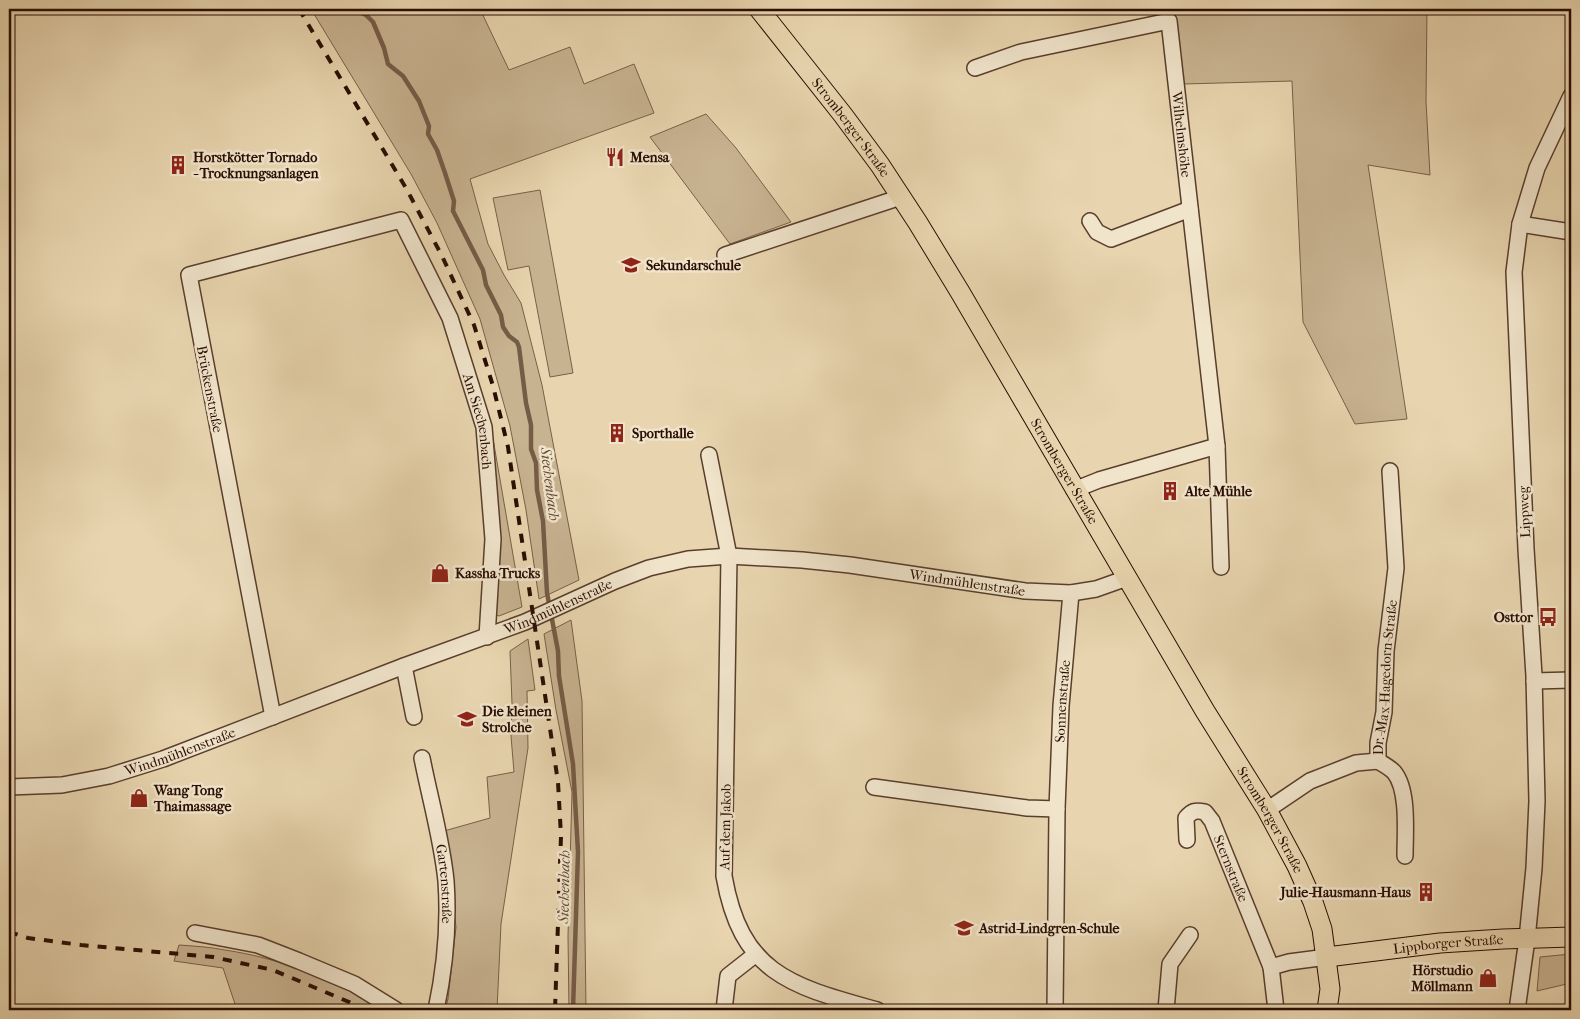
<svg xmlns="http://www.w3.org/2000/svg" width="1580" height="1019" font-family="'IM FELL French Canon',serif">
	<style>
		.green { fill: #c8b391; stroke: #786048 }
		.lines { fill: none; stroke-linecap: round; stroke-linejoin: round }
		.stream { stroke: #755c46; stroke-width: 4.5 }
		.minor-casing { stroke: #593e2c; stroke-width: 18 }
		.major-casing { stroke: #290c00; stroke-width: 21 }
		.minor { stroke: #f0e4cb; stroke-width: 15 }
		.major { stroke: #e8d5af; stroke-width: 19 }
		.rail { stroke: #290c00; stroke-width: 4; stroke-dasharray: 9 9; stroke-linecap: butt }
		.labels { text-anchor: middle; stroke-width: 5; stroke-linejoin: round; paint-order: stroke }
		.street-label { font-size: 14px; fill: #290c00; stroke: #f0e4cb }
		.poi-label { font-size: 14px; font-weight: bold; fill: #290c00; stroke: #f0e4cb; text-anchor: start }
		.water-label { font-size: 15px; font-style: italic; fill: #624834; stroke: #f0e4cb }
	</style>
	<rect width="100%" height="100%" fill="#e8d5af"/>
	<filter id="stains"><feTurbulence type="fractalNoise" baseFrequency=".004" numOctaves="4"/><feColorMatrix values="0 0 0 0 .2 0 0 0 0 .09 0 0 0 0 .02 0 0 0 .5 -.17"/></filter>
	<radialGradient id="worn" r=".72"><stop offset=".6" stop-color="#630" stop-opacity="0"/><stop offset="1" stop-color="#630" stop-opacity=".3"/></radialGradient>
	<path class="green" d="M311 9H480L509 70 570 47 584 84 634 64 654 113 470 179 488 244 504 275 521 303 542 385 579 580 539 599 526 510 510 426 480 319 437 223 411 174Z
		M1168 9H1427L1426 101 1430 175 1368 165 1407 419 1355 424 1303 322 1292 81 1184 84 1169 21Z
		M706 114 736 148 791 222 730 244 650 137Z
		M540 190 573 373 550 377 529 266 508 270 493 198Z
		M472 369 492 433 522 607 499 616 496 615 495 611 499 569V541Z
		M571 620 582 701 586 1010H569L568 936 572 792 556 710 544 634Z
		M528 639 535 690 527 691 528 748 501 924 497 1010H445L448 999 456 927 444 831 490 818 487 777 514 772 511 736 512 703 510 651Z
		M179 945C194 946 210 947 225 950 279 958 337 980 382 1010H237L223 968 174 961Z
		M1571 954V983L1537 991 1540 957Z"/>
	<g class="lines">
		<path class="stream" d="M352 9 366 15 373 22 384 48 388 64 403 76 419 101 429 126 428 134 437 150 445 173 454 201 453 211 483 270 486 285 501 315 503 327 509 336 517 342 519 347 526 403 531 425V449L536 463 537 490 543 521 547 593 558 651 559 676 573 764 578 852 573 1010"/>
		<g class="minor-casing">
			<g id="minor">
				<path id="s1" d="M975 68 1021 52 1169 21 1217 446 1221 567"/>
				<path d="M1090 221 1097 232 1111 239 1190 209"/>
				<path d="M1520 224 1571 232"/>
				<path d="M725 255 901 197"/>
				<path d="M709 455 729 556 724 876C741 974 791 986 877 1010"/>
				<path d="M1074 490 1099 480 1217 446"/>
				<path d="M404 666 414 717"/>
				<path d="M1534 681 1571 680"/>
				<path id="s2" d="M273 717 189 275 401 220 450 318 484 427 493 539 487 637"/>
				<path id="s3" d="M422 758C430 799 442 840 446 881 449 924 445 968 436 1010"/>
				<path id="s4" d="M1378 761V743L1384 712 1386 651 1396 568 1390 471"/>
				<path d="M1378 761C1383 764 1389 767 1394 772 1409 790 1405 833 1405 856"/>
				<path id="s5" d="M9 787 62 785 109 776 163 759 404 666 525 622 615 581 649 568 688 559 729 556 802 560 850 565 1025 591 1071 593 1096 589 1127 578"/>
				<path d="M874 787 1027 808 1057 809"/>
				<path d="M1267 810 1310 781 1356 763 1378 761"/>
				<path id="s6" d="M1187 840 1186 818C1192 811 1195 810 1205 812L1212 821 1271 967"/>
				<path d="M195 933 258 945 299 961 354 984 396 1010"/>
				<path d="M724 1010 728 976 756 954"/>
				<path id="s7" d="M1055 1010 1057 809 1061 706 1071 593"/>
				<path d="M1166 1010 1170 964 1190 935"/>
				<path d="M1276 1010 1271 967 1289 962 1327 957"/>
				<path d="M1517 1010 1527 939 1534 868 1537 801 1534 676 1526 549 1514 272 1520 224 1537 168 1571 96"/>
			</g>
		</g>
		<g class="major-casing">
			<g id="major">
				<path id="s8" d="M759 9 843 115 880 165 918 223 960 292 1205 711 1267 810 1297 866 1313 902 1322 929 1330 989 1327 1010"/>
				<path id="s9" d="M1327 957 1440 943 1503 939 1571 937"/>
			</g>
		</g>
		<use href="#minor" class="minor"/>
		<use href="#major" class="major"/>
		<path class="rail" d="M299 9 406 188 442 256 474 325 493 386 508 447 558 782 561 836 555 1010
			M9 932 28 938 81 945 213 957 273 970 349 1002 363 1010"/>
	</g>
	<defs>
		<g id="restaurant-bare" transform="scale(1.5)"><path d="M-5-6h1v4h1v-4h1v4h1v-4h1v5L-1.5 .5V6h-2V.5L-5-1ZM5-6V6H3V1.5H1.5Q1.5-4 5-6Z" fill="#8f2418" stroke="#f0e4cb" stroke-width="2.5" paint-order="stroke"/></g>
		<g id="building-bare" transform="scale(1.5)"><path d="M-4-6H4V6H1V3H-1V6H-4ZM-2.5-4.3h1.7v1.8h-1.7ZM.8-4.3h1.7v1.8H.8ZM-2.5-1h1.7V.8h-1.7ZM.8-1h1.7V.8H.8Z" fill="#8f2418" stroke="#f0e4cb" stroke-width="2.5" paint-order="stroke"/></g>
		<g id="school-bare" transform="scale(1.5)"><path d="M0-5L7-2L0 1L-7-2ZM-4 1L0 2.5L4 1V4Q0 6-4 4Z" fill="#8f2418" stroke="#f0e4cb" stroke-width="2.5" paint-order="stroke"/></g>
		<g id="shop-bare" transform="scale(1.5)"><path d="M-5-2.5h2.3a2.7 3.5 0 0 1 5.4 0H5L5.5 6h-11ZM-1.5-2.5h3a1.5 2.3 0 0 0-3 0Z" fill="#8f2418" stroke="#f0e4cb" stroke-width="2.5" paint-order="stroke"/></g>
		<g id="bus-bare" transform="scale(1.5)"><path d="M-5-6H5V4H4V6H2V4H-2V6H-4V4H-5ZM-3.5-4V0h7V-4ZM-3.5 1.2v1.5H-2V1.2ZM2 1.2v1.5H3.5V1.2Z" fill="#8f2418" stroke="#f0e4cb" stroke-width="2.5" paint-order="stroke"/></g>
	</defs>
	<g fill-rule="evenodd">
		<use href="#restaurant-bare" x="615" y="157"/>
		<use href="#building-bare" x="178" y="165"/>
		<use href="#school-bare" x="631" y="265"/>
		<use href="#building-bare" x="617" y="433"/>
		<use href="#building-bare" x="1170" y="491"/>
		<use href="#shop-bare" x="440" y="573"/>
		<use href="#bus-bare" x="1548" y="617"/>
		<use href="#school-bare" x="467" y="719"/>
		<use href="#shop-bare" x="139" y="798"/>
		<use href="#building-bare" x="1426" y="892"/>
		<use href="#school-bare" x="964" y="928"/>
		<use href="#shop-bare" x="1488" y="978"/>
	</g>
	<g class="labels">
		<g class="street-label">
			<text dy="5" stroke="none"><textPath href="#s8" startOffset="150">Stromberger Straße</textPath></text>
			<text dy="5" stroke="none"><textPath href="#s1" startOffset="314">Wilhelmshöhe</textPath></text>
			<text transform="translate(210 389) rotate(79)" y="5">Brückenstraße</text>
			<text dy="5" stroke="none"><textPath href="#s2" startOffset="886">Am Siechenbach</textPath></text>
			<text dy="5" stroke="none"><textPath href="#s8" startOffset="555">Stromberger Straße</textPath></text>
			<text transform="translate(1524 512) rotate(-93)" y="5">Lippweg</text>
			<text dy="5" stroke="none"><textPath href="#s5" startOffset="1001">Windmühlenstraße</textPath></text>
			<text dy="5" stroke="none"><textPath href="#s5" startOffset="581">Windmühlenstraße</textPath></text>
			<text dy="5" stroke="none"><textPath href="#s4" startOffset="84">Dr.-Max-Hagedorn-Straße</textPath></text>
			<text dy="5" stroke="none"><textPath href="#s7" startOffset="309">Sonnenstraße</textPath></text>
			<text dy="5" stroke="none"><textPath href="#s5" startOffset="176">Windmühlenstraße</textPath></text>
			<text dy="5" stroke="none"><textPath href="#s8" startOffset="960">Stromberger Straße</textPath></text>
			<text transform="translate(725 827) rotate(-89)" y="5">Auf dem Jakob</text>
			<text dy="5" stroke="none"><textPath href="#s6" startOffset="106">Sternstraße</textPath></text>
			<text dy="5" stroke="none"><textPath href="#s3" startOffset="128">Gartenstraße</textPath></text>
			<text dy="5" stroke="none"><textPath href="#s9" startOffset="122">Lippborger Straße</textPath></text>
		</g>
		<g class="poi-label">
			<text x="193" y="162">Horstkötter Tornado<tspan x="193" dy="16">- Trocknungsanlagen</tspan></text>
			<text x="630" y="162">Mensa</text>
			<text x="646" y="270">Sekundarschule</text>
			<text x="632" y="438">Sporthalle</text>
			<text x="1185" y="496">Alte Mühle</text>
			<text x="455" y="578">Kassha Trucks</text>
			<text x="1533" y="622" text-anchor="end">Osttor</text>
			<text x="482" y="716">Die kleinen<tspan x="482" dy="16">Strolche</tspan></text>
			<text x="154" y="795">Wang Tong<tspan x="154" dy="16">Thaimassage</tspan></text>
			<text x="1411" y="897" text-anchor="end">Julie-Hausmann-Haus</text>
			<text x="979" y="933">Astrid-Lindgren-Schule</text>
			<text x="1473" y="975" text-anchor="end">Hörstudio<tspan x="1473" dy="16">Möllmann</tspan></text>
		</g>
		<g class="water-label">
			<text transform="translate(550 484) rotate(83)" y="5">Siechenbach</text>
			<text transform="translate(564 887) rotate(-89)" y="5">Siechenbach</text>
		</g>
	</g>
	<rect width="1580" height="1019" fill="none" stroke="#e8d5af" stroke-width="30"/>
	<rect x="10" y="10" width="1560" height="999" fill="none" stroke="#290c00" stroke-width="2.5"/>
	<rect x="15" y="15" width="1550" height="989" fill="none" stroke="#290c00"/>
	<rect width="100%" height="100%" filter="url(#stains)"/>
	<rect width="100%" height="100%" fill="url(#worn)"/>
</svg>
